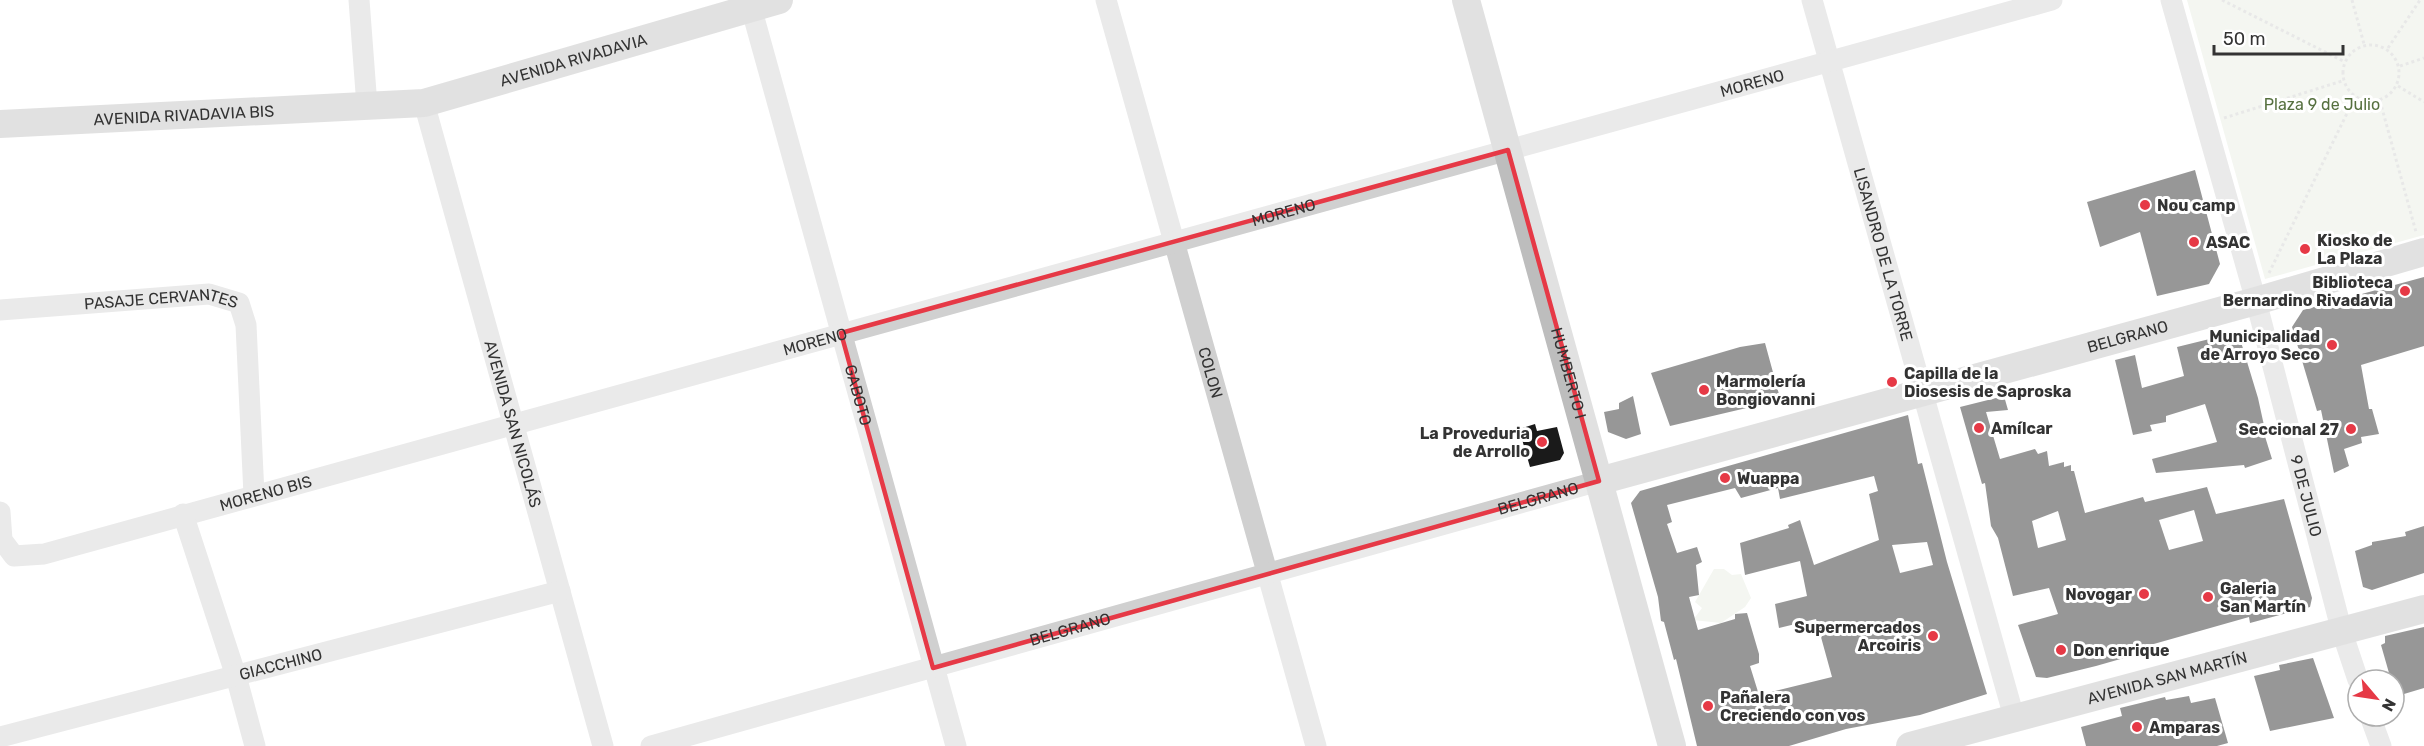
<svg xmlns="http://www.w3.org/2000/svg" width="2424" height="746" font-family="Rubik,sans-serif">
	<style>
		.green { fill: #e6ecdf }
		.building { fill: #1a1a1a; fill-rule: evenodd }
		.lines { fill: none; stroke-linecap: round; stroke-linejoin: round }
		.path { stroke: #cdcdcd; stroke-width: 3; stroke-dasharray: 3 3; stroke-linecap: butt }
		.street { stroke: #d0d0d0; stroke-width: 21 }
		.secondary { stroke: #bdbdbd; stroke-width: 28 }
		.marked { fill: none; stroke: #e63946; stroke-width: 4.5; stroke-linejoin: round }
		.poi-dot { fill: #e63946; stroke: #fff; stroke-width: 2 }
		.labels { text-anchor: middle; stroke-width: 6; stroke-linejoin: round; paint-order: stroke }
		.street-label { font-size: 16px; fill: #333; stroke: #fff }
		.park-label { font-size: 16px; fill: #56703f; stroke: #fff }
		.poi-label { font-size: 16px; font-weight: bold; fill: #333; stroke: #fff; text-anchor: start }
	</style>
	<rect width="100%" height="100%" fill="#fff"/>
	<path class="green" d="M2187 0H2424V235L2265 279Z
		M1714 569H1724L1732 575 1741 574 1751 598 1745 607 1721 623 1693 620 1702 608 1695 602Z"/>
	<path class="building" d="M2195 170 2220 264 2209 284 2157 296 2140 232 2100 247 2087 202Z
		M2424 277V346L2361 365 2369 409H2372L2379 434 2361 437 2362 443 2344 449 2349 466 2334 473 2321 410 2317 411 2292 327 2303 310Z
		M2238 332 2258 398 2265 430H2263L2272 459 2245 468 2244 465 2156 473 2152 459 2217 442 2205 404 2166 416V422L2150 425 2152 431 2133 435 2115 360 2135 355 2142 388 2184 376 2177 347Z
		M1765 343 1780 398 1755 406 1670 426 1651 373 1740 347Z
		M1633 396 1641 434 1626 439 1608 432 1604 412 1619 409V403Z
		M2004 396 2008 410 1986 412 2000 459 2035 449 2038 454 2047 451 2049 466 2064 462V467L2071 465V471H2074L2085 513 2143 497 2145 502 2207 487 2216 514 2284 499 2312 598 2310 607 2250 623 2249 617 2122 653 2124 658 2096 666 2047 678 2036 677 2018 625 2058 614 2049 588 2013 596 1998 538 1991 526 1985 483 1982 484 1960 407ZM2194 510 2203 541 2169 550 2159 520ZM2058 511 2066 540 2038 548 2032 521Z
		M1908 415 1918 464 1922 463 1947 562 1987 694 1920 715 1846 729 1789 746H1697L1676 659 1674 660 1664 622 1661 621 1658 597 1631 503 1640 491ZM1874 476 1878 491 1869 494 1879 540 1814 565 1800 520 1788 525 1789 528 1740 543 1745 575 1800 561 1807 596 1775 604 1779 628 1816 619 1832 677 1759 695 1750 666 1759 663V654L1747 613 1735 614V619L1698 630 1689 597 1699 595 1696 565 1702 562 1697 547 1677 553 1667 524 1672 522 1667 505 1735 488 1741 498 1778 488 1780 499ZM1927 542 1933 565 1900 573 1892 545Z
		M1535 424 1537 431 1557 427 1564 453 1560 460 1530 467 1519 429Z
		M2424 526V573L2372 590 2363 587 2355 551 2372 545V542L2406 536 2405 532Z
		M2424 627V688L2394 697V680H2391L2381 645 2385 643V636Z
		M2313 658 2334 718 2270 731 2254 676 2280 670 2279 665Z
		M2189 696 2191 703 2215 698 2228 743 2217 746H2086L2081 727 2122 716 2120 708 2165 697 2166 700Z"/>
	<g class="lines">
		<path class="path" d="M2222 0 2343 61
			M2352 0 2364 44
			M2343 73a28 28 0 1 1 56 0a28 28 0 1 1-56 0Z
			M2388 48 2420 0
			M2400 66 2424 58
			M2398 86 2424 102
			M2380 101 2416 232
			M2224 118 2342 81
			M2269 273 2355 97"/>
		<g class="street">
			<path d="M359 0 367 106"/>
			<path id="s1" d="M749 0 956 746"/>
			<path id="s2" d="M1106 0 1316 746"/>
			<path id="s3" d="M1812 0 2014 717"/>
			<path id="s4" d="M2171 0 2256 301 2342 632 2358 680"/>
			<path id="s5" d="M424 103 603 746"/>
			<path id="s6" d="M0 310 209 294 239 303 246 325 254 495"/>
			<path id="s7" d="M0 512 2 540 14 556 44 554 2052 0"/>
			<path d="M183 514 236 676 255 746"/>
			<path d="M2370 716 2381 746"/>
			<path id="s8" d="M0 737 560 591"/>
			<path id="s9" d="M651 746 1599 481"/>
		</g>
		<g class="secondary">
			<path id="s10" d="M1466 0 1672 746"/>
			<path id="s11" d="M0 124 424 103 779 0"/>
			<path id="s12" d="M1599 481 2256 301 2424 252"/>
			<path id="s13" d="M1910 746 2424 609"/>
		</g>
	</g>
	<path d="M0 0H2424V746H0ZM1508 150 1599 481 933 668 841 333Z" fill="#fff" fill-opacity=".55" fill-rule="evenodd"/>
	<path class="marked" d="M1508 150 1599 481 933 668 841 333Z"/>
	<g class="poi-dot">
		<circle cx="2145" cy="205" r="6"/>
		<circle cx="2194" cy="242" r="6"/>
		<circle cx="2305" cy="249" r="6"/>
		<circle cx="2405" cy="291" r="6"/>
		<circle cx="2332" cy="345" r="6"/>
		<circle cx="1892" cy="382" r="6"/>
		<circle cx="1704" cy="390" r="6"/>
		<circle cx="1979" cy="428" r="6"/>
		<circle cx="2351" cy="429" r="6"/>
		<circle cx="1542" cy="442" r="6"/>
		<circle cx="1725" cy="478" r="6"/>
		<circle cx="2144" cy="594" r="6"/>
		<circle cx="2208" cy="597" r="6"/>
		<circle cx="1933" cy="636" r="6"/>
		<circle cx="2061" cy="650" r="6"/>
		<circle cx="1708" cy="706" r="6"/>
		<circle cx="2137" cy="727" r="6"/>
	</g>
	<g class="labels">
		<g class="street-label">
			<text dy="6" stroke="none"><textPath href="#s11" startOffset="580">AVENIDA RIVADAVIA</textPath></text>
			<text dy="6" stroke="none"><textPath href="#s7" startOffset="1850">MORENO</textPath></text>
			<text dy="6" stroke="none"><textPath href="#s11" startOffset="184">AVENIDA RIVADAVIA BIS</textPath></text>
			<text dy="6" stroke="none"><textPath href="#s7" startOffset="1364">MORENO</textPath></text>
			<text dy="6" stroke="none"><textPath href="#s3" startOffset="264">LISANDRO DE LA TORRE</textPath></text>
			<text dy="6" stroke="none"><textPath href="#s6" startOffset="162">PASAJE CERVANTES</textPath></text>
			<text dy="6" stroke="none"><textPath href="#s12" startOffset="548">BELGRANO</textPath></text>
			<text dy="6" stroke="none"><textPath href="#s7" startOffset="878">MORENO</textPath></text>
			<text dy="6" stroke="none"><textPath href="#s2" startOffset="387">COLON</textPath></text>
			<text dy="6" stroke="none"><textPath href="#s10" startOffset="387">HUMBERTO I</textPath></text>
			<text dy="6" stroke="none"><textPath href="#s1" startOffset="410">GABOTO</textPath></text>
			<text dy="6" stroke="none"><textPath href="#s5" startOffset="333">AVENIDA SAN NICOLÁS</textPath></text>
			<text dy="6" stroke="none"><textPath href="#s7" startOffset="308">MORENO BIS</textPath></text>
			<text dy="6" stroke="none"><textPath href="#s4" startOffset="514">9 DE JULIO</textPath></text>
			<text dy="6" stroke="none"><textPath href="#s9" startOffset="921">BELGRANO</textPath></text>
			<text dy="6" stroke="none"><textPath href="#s9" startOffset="435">BELGRANO</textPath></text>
			<text dy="6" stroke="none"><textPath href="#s8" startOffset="290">GIACCHINO</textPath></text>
			<text dy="6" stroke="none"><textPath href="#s13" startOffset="266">AVENIDA SAN MARTÍN</textPath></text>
		</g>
		<g class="park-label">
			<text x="2322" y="110">Plaza 9 de Julio</text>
		</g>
		<g class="poi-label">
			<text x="2157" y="211">Nou camp</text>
			<text x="2317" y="246">Kiosko de<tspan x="2317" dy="18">La Plaza</tspan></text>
			<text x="2206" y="248">ASAC</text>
			<text x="2393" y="288" text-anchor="end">Biblioteca<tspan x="2393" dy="18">Bernardino Rivadavia</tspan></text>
			<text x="2320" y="342" text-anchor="end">Municipalidad<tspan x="2320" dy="18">de Arroyo Seco</tspan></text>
			<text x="1904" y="379">Capilla de la<tspan x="1904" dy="18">Diosesis de Saproska</tspan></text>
			<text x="1716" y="387">Marmolería<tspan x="1716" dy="18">Bongiovanni</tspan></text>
			<text x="1991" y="434">Amílcar</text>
			<text x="2339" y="435" text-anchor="end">Seccional 27</text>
			<text x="1530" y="439" text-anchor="end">La Proveduria<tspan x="1530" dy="18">de Arrollo</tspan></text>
			<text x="1737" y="484">Wuappa</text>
			<text x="2220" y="594">Galeria<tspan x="2220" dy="18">San Martín</tspan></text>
			<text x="2132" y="600" text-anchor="end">Novogar</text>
			<text x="1921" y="633" text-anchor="end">Supermercados<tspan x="1921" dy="18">Arcoiris</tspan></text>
			<text x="2073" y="656">Don enrique</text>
			<text x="1720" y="703">Pañalera<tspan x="1720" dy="18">Creciendo con vos</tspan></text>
			<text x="2149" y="733">Amparas</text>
		</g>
	</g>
	<g transform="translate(2376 698) rotate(119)"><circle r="28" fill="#ffffff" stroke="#adadad" stroke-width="1.5"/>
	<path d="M0-4.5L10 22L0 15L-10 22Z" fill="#e63946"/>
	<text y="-9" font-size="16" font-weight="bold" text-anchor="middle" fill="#333333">N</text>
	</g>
	<path d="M2214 45v9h129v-9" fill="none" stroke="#333333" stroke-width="3"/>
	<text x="2223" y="45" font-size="18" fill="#333333" stroke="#ffffff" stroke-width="4.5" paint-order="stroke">50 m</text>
</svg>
